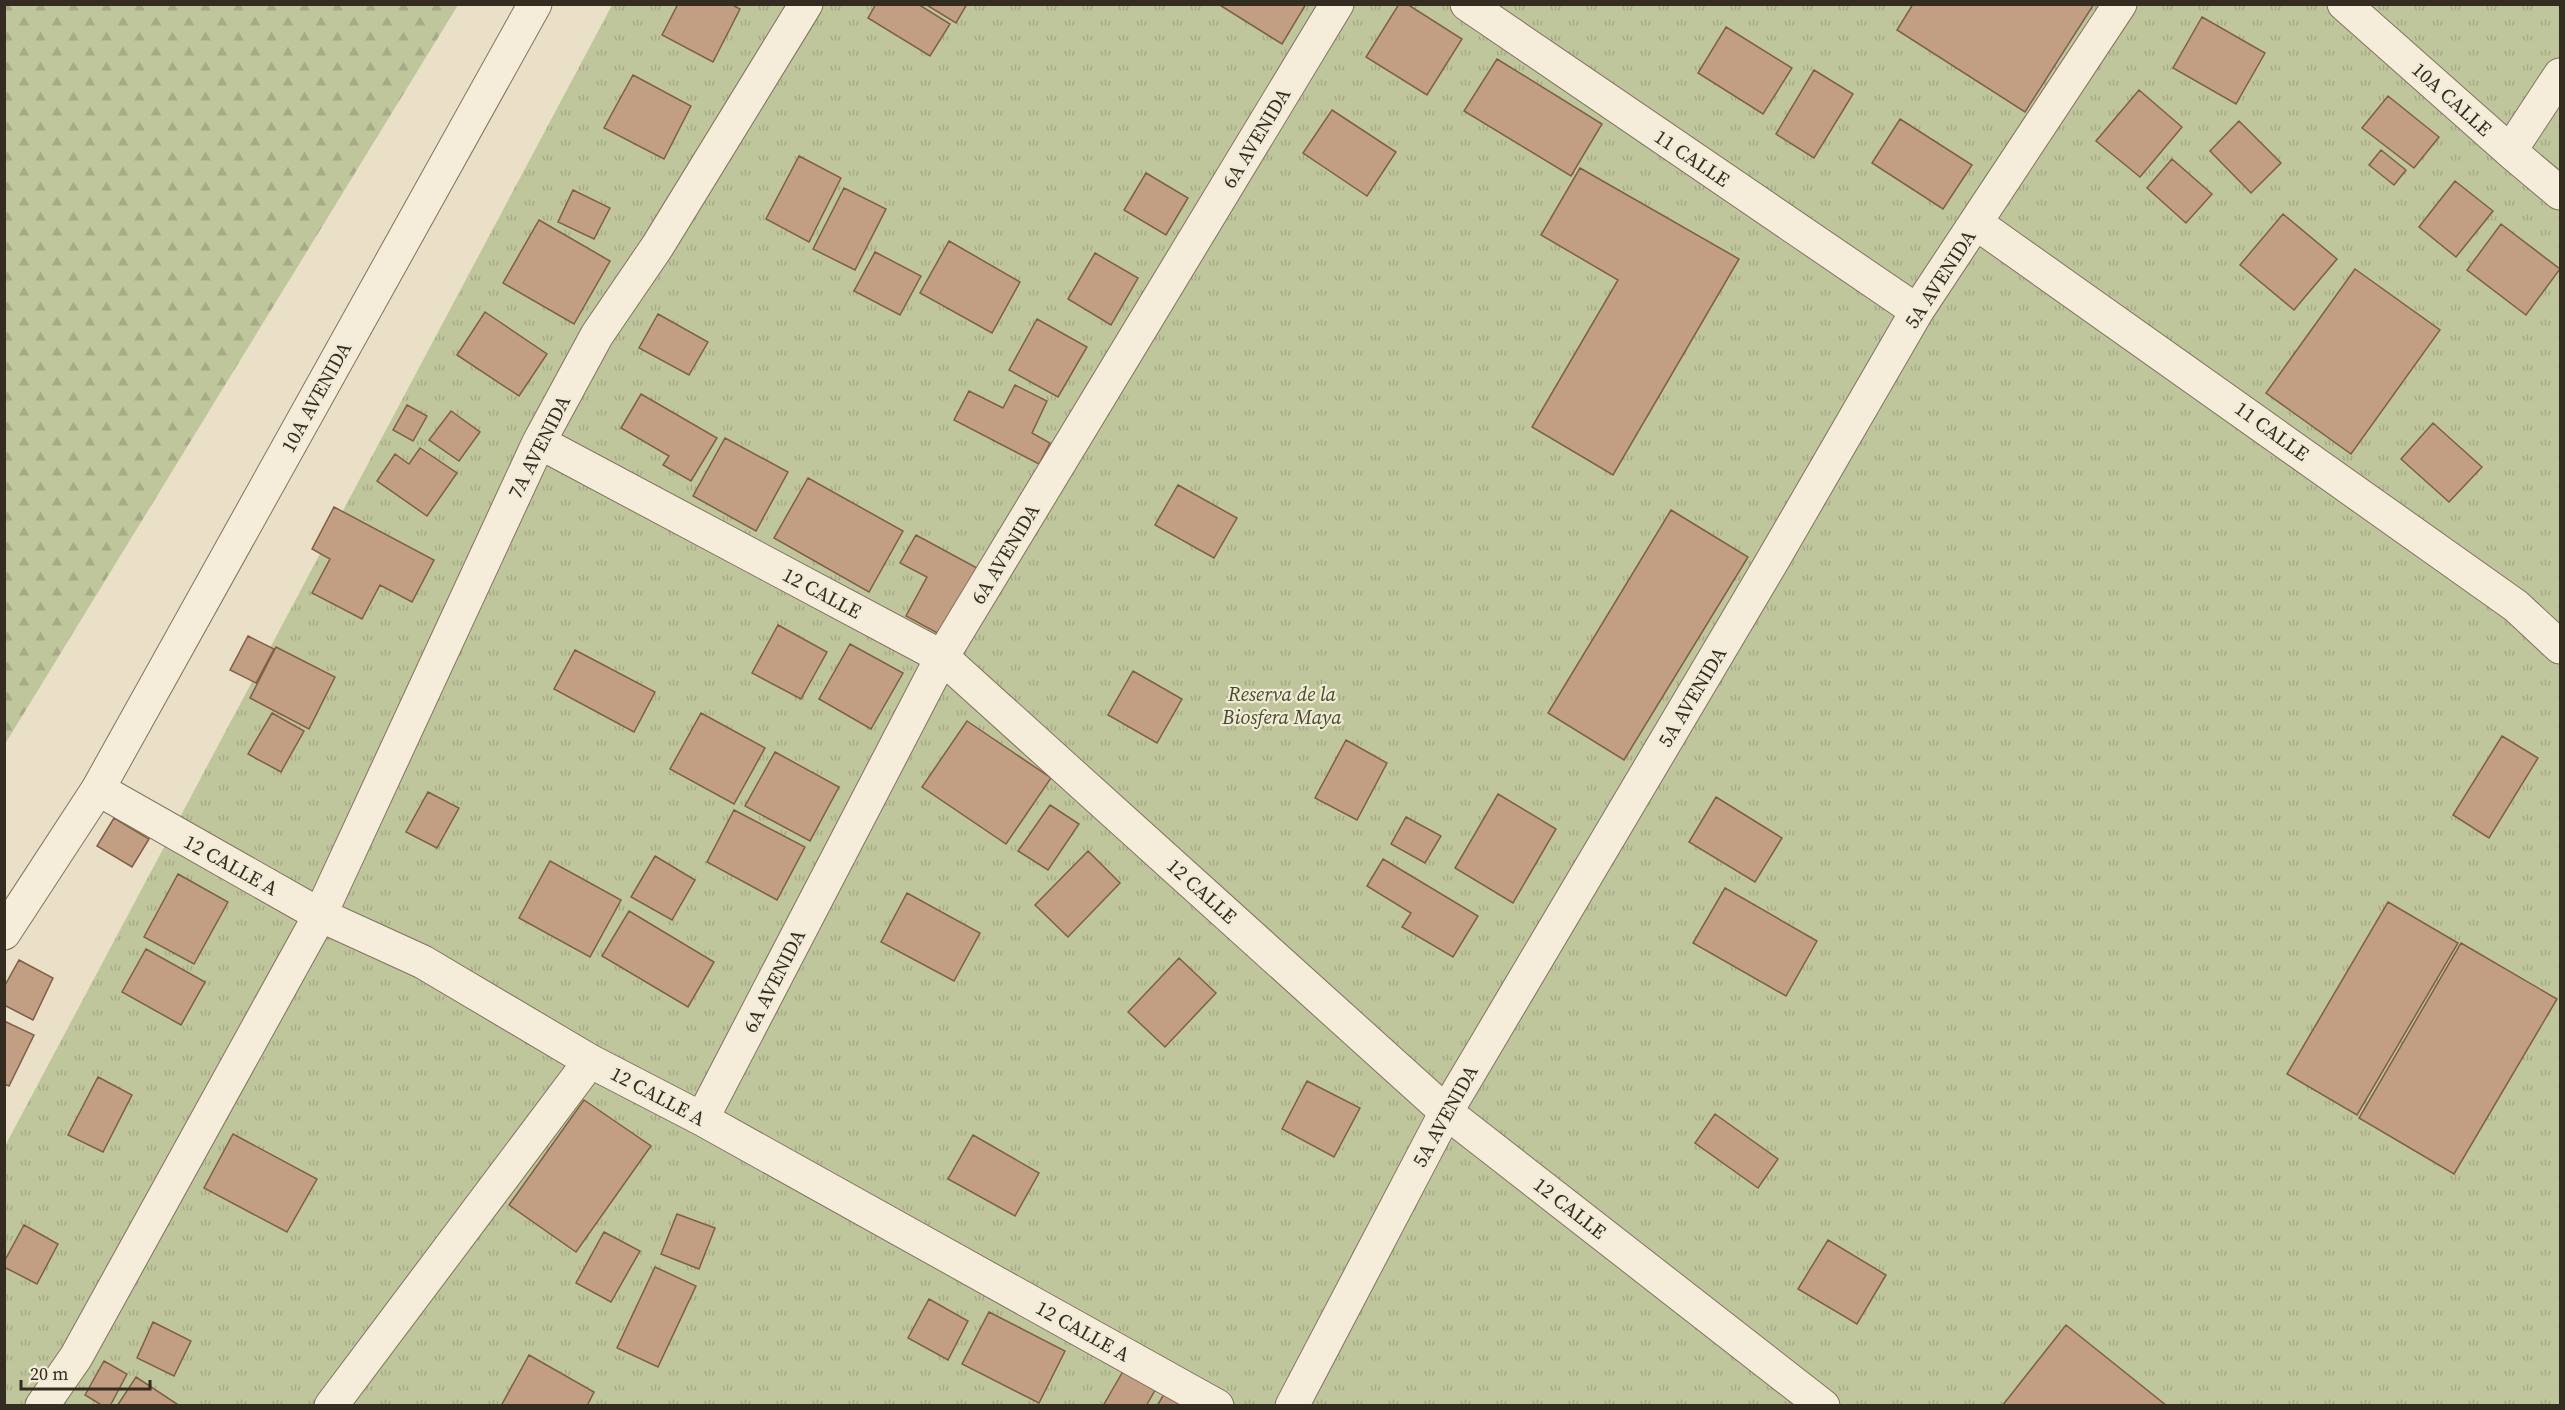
<svg xmlns="http://www.w3.org/2000/svg" width="2565" height="1410" font-family="'Source Serif 4',serif">
	<style>
		.forest { fill: url(#forest-firs) }
		.park { fill: url(#park-tufts) }
		.building { fill: #c29e82; stroke: #7e5f48; stroke-width: 1.5 }
		.lines { fill: none; stroke-linecap: round; stroke-linejoin: round }
		.minor-casing { stroke: #82725f; stroke-width: 35 }
		.minor { stroke: #f5edd9; stroke-width: 33 }
		.labels { text-anchor: middle; stroke-width: 4.5; stroke-linejoin: round; paint-order: stroke }
		.street-label { font-size: 20px; fill: #342b21; stroke: #f1ead6 }
		.park-label { font-size: 20px; font-style: italic; fill: #444e2a; stroke: #f1ead6 }
	</style>
	<defs>
		<pattern id="forest-firs" width="22" height="20" patternUnits="userSpaceOnUse" patternTransform="scale(1.5)"><rect width="22" height="20" fill="#c0c69c"/><path d="M5 1l3.5 6h-7zM16 11l3.5 6h-7z" fill="#a6aa86"/></pattern>
		<pattern id="park-tufts" width="24" height="20" patternUnits="userSpaceOnUse" patternTransform="scale(1.5)"><rect width="24" height="20" fill="#c0c69c"/><path d="M3 7l-1-3M5 7V3M7 7l1-3M15 17l-1-3M17 17v-4M19 17l1-3" fill="none" stroke="#a6aa86"/></pattern>
	</defs>
	<rect width="100%" height="100%" fill="#e9e0c7"/>
	<path class="forest" d="M5 4 458 5 5 744 4 5Z"/>
	<path class="park" d="M612 5H2560V1405L5 1406V1146Z"/>
	<path class="building" d="M678 4H731L740 9 713 62 662 35Z
		M876 4H918L950 24 930 56 868 18Z
		M925 4H967L956 23Z
		M1218 4H1306L1282 44Z
		M1399 4H1407L1462 39 1427 95 1366 57Z
		M1913 4H2094L2025 112 1897 30Z
		M2202 17 2265 53 2236 104 2173 68Z
		M1726 27 1792 68 1763 114 1698 73Z
		M1497 59 1602 124 1571 176 1464 111Z
		M1814 70 1853 94 1814 158 1776 134Z
		M633 75 691 106 664 159 604 128Z
		M2139 90 2182 127 2140 177 2096 141Z
		M2388 96 2439 137 2414 168 2362 128Z
		M1332 110 1396 152 1367 196 1303 153Z
		M1900 119 1972 165 1943 209 1872 163Z
		M2239 121 2281 163 2251 193 2210 151Z
		M2381 150 2406 170 2394 185 2369 165Z
		M799 156 841 178 809 242 766 219Z
		M2172 159 2212 194 2186 223 2147 188Z
		M1580 168 1739 259 1613 475 1532 427 1618 280 1541 235Z
		M1146 173 1188 198 1166 235 1124 210Z
		M2455 181 2493 211 2456 257 2419 227Z
		M844 188 886 209 855 270 813 249Z
		M573 190 610 208 594 239 558 222Z
		M2283 214 2337 259 2294 310 2240 265Z
		M539 220 610 261 574 324 503 283Z
		M2501 224 2560 269 2526 315 2467 270Z
		M949 241 1020 282 992 333 920 293Z
		M875 252 921 276 900 315 854 291Z
		M1095 253 1138 278 1111 325 1068 299Z
		M2355 269 2440 330 2351 454 2266 393Z
		M485 312 547 354 519 396 457 355Z
		M658 314 708 342 689 375 639 348Z
		M1037 319 1087 347 1058 397 1009 370Z
		M1015 385 1047 401 1032 433 1050 443 1039 464 954 420 969 391 1003 408Z
		M641 394 717 438 691 481 663 465 669 456 621 428Z
		M407 405 427 416 413 441 393 430Z
		M451 411 480 432 459 461 429 440Z
		M2433 423 2482 467 2449 502 2401 459Z
		M725 438 788 472 756 531 693 496Z
		M420 448 457 473 427 516 377 481 395 454 409 464Z
		M808 478 903 531 869 592 774 538Z
		M1178 485 1237 518 1214 558 1155 525Z
		M334 507 434 560 412 602 380 585 362 619 312 593 330 559 312 549Z
		M1671 510 1748 557 1624 760 1548 713Z
		M916 535 977 568 941 635 906 616 927 577 900 563Z
		M778 625 827 652 801 699 752 673Z
		M248 636 274 649 256 683 230 670Z
		M850 644 903 673 871 729 819 699Z
		M276 647 335 677 309 729 250 698Z
		M575 650 655 692 634 732 554 689Z
		M1133 671 1182 699 1157 743 1108 715Z
		M272 713 304 731 281 772 248 754Z
		M701 713 765 748 734 804 670 769Z
		M967 721 1051 778 1006 844 922 787Z
		M2502 736 2538 758 2489 838 2453 815Z
		M1346 740 1387 763 1357 820 1315 798Z
		M775 752 839 787 810 841 745 806Z
		M428 792 459 808 437 848 406 832Z
		M1498 794 1556 829 1513 903 1455 868Z
		M1716 797 1782 838 1755 882 1689 842Z
		M1050 805 1079 824 1048 870 1018 851Z
		M734 810 805 847 777 900 707 862Z
		M1406 817 1441 836 1425 863 1391 844Z
		M114 818 149 839 132 867 97 846Z
		M1088 851 1120 883 1068 937 1035 905Z
		M655 856 695 880 672 920 631 897Z
		M1383 859 1478 916 1453 957 1402 927 1411 913 1367 886Z
		M550 861 621 900 590 957 519 918Z
		M178 874 228 902 194 964 144 937Z
		M1725 888 1817 941 1786 996 1693 943Z
		M907 893 980 933 954 981 881 942Z
		M2388 902 2458 943 2357 1115 2287 1074Z
		M629 911 714 962 688 1007 602 956Z
		M2461 943 2557 999 2454 1174 2359 1118Z
		M146 949 205 982 181 1025 122 992Z
		M1179 958 1216 993 1165 1047 1128 1012Z
		M19 960 53 978 33 1020 4 1005V987Z
		M4 1021 34 1035 9 1086 4 1084Z
		M98 1077 132 1095 103 1152 68 1135Z
		M1307 1081 1360 1108 1334 1157 1282 1129Z
		M584 1100 651 1146 576 1252 509 1205Z
		M1715 1114 1778 1159 1758 1188 1695 1143Z
		M233 1134 317 1179 287 1232 204 1188Z
		M973 1135 1039 1173 1015 1216 948 1179Z
		M677 1214 715 1228 699 1269 661 1254Z
		M24 1225 58 1244 37 1284 4 1267V1262Z
		M604 1232 640 1251 611 1302 576 1283Z
		M1828 1240 1886 1275 1857 1324 1798 1289Z
		M655 1267 696 1286 658 1367 617 1348Z
		M929 1299 968 1321 948 1360 908 1338Z
		M989 1312 1065 1351 1039 1403 962 1364Z
		M153 1322 191 1341 174 1376 137 1358Z
		M2066 1325 2167 1406H2002Z
		M529 1355 594 1392 587 1406H501Z
		M104 1361 127 1374 110 1406H103L85 1395Z
		M1126 1366 1158 1385 1146 1406H1103Z
		M136 1377 180 1406H117Z
		M1164 1394 1185 1406H1157Z"/>
	<g class="lines">
		<g class="minor-casing">
			<path id="minor" d="M1467 4 1917 311
				M2344 4 2510 151 2560 193
				M2510 151 2560 75
				M1976 223 2516 606 2560 647
				M539 442 942 657 1446 1112 1823 1406
				M98 789 320 915 423 962 590 1061 702 1119 1217 1406
				M4 933 98 789 535 4
				M702 1119 942 657 1337 4
				M42 1406 76 1357 320 915 539 442 597 335 657 247 806 4
				M331 1406 590 1061
				M1292 1406 1446 1112 1770 565 1917 311 2120 4"/>
		</g>
		<use href="#minor" class="minor"/>
	</g>
	<g class="labels">
		<g class="street-label">
			<text transform="translate(2452 99) rotate(42)" y="7">10A CALLE</text>
			<text transform="translate(1256 138) rotate(-59)" y="7">6A AVENIDA</text>
			<text transform="translate(1692 158) rotate(34)" y="7">11 CALLE</text>
			<text transform="translate(1940 279) rotate(-57)" y="7">5A AVENIDA</text>
			<text transform="translate(316 397) rotate(-61)" y="7">10A AVENIDA</text>
			<text transform="translate(2272 431) rotate(36)" y="7">11 CALLE</text>
			<text transform="translate(539 447) rotate(-63)" y="7">7A AVENIDA</text>
			<text transform="translate(1005 554) rotate(-59)" y="7">6A AVENIDA</text>
			<text transform="translate(822 593) rotate(28)" y="7">12 CALLE</text>
			<text transform="translate(1692 697) rotate(-59)" y="7">5A AVENIDA</text>
			<text transform="translate(231 865) rotate(29)" y="7">12 CALLE A</text>
			<text transform="translate(1202 891) rotate(42)" y="7">12 CALLE</text>
			<text transform="translate(774 981) rotate(-63)" y="7">6A AVENIDA</text>
			<text transform="translate(658 1096) rotate(28)" y="7">12 CALLE A</text>
			<text transform="translate(1445 1116) rotate(-61)" y="7">5A AVENIDA</text>
			<text transform="translate(1570 1208) rotate(38)" y="7">12 CALLE</text>
			<text transform="translate(1083 1331) rotate(29)" y="7">12 CALLE A</text>
		</g>
		<g class="park-label">
			<text x="1282" y="701">Reserva de la<tspan x="1282" dy="23">Biosfera Maya</tspan></text>
		</g>
	</g>
	<rect width="2565" height="1410" fill="none" stroke="#342b21" stroke-width="12"/>
	<path d="M21 1380v9h129v-9" fill="none" stroke="#342b21" stroke-width="3"/>
	<text x="30" y="1380" font-size="18" fill="#342b21" stroke="#f1ead6" stroke-width="4.5" paint-order="stroke">20 m</text>
</svg>
